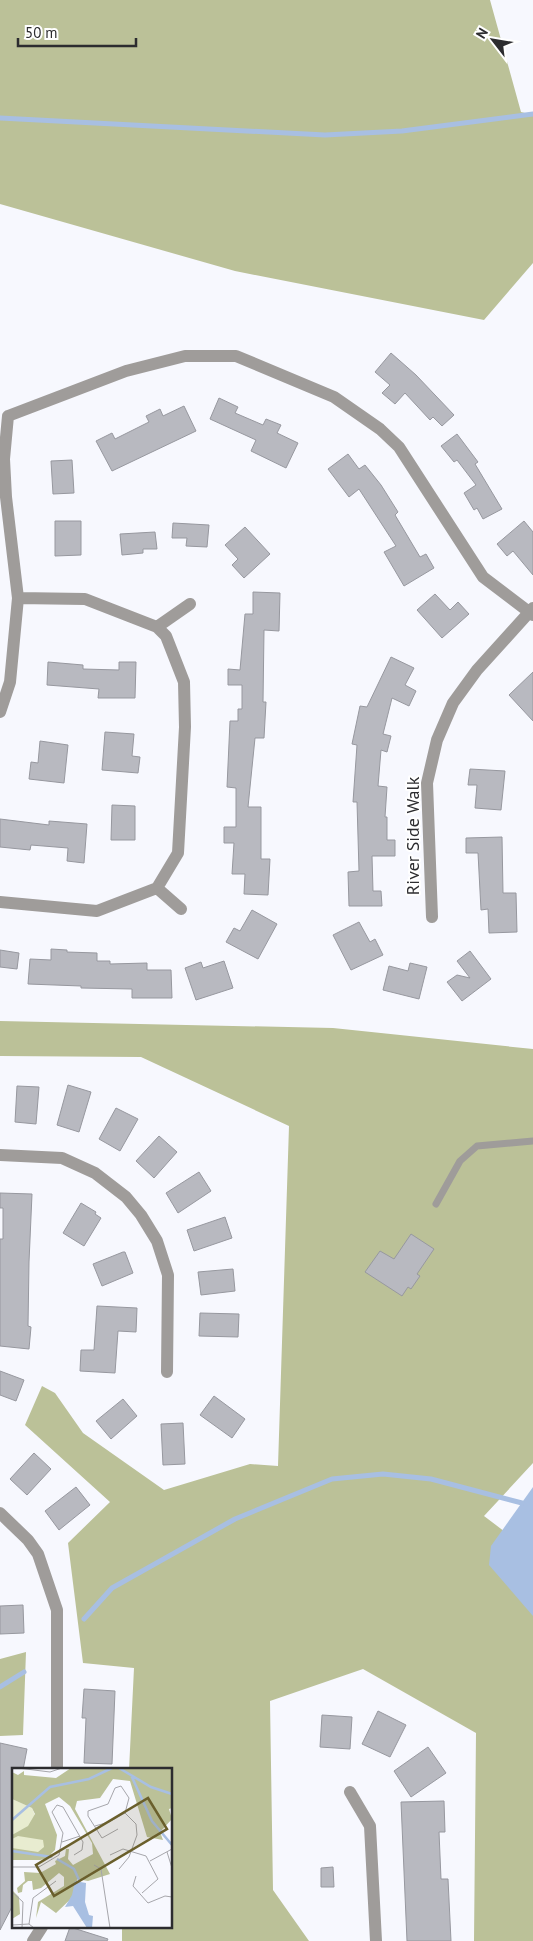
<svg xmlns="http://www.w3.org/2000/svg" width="533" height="1941" font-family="'PT Sans',sans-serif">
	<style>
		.forest { fill: #bbc198 }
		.water { fill: #a8bfe2 }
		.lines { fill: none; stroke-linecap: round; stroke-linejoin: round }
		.stream { stroke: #a8bfe2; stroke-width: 5 }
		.building { fill: #b8b9c0; stroke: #97989f }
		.service { stroke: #9f9c9a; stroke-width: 7 }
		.minor { stroke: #9f9c9a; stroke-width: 12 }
		.labels { text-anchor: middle; stroke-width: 4; stroke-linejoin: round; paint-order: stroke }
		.street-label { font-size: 18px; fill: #2c2c2f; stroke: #fff }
		.inset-river { fill: none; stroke: #a8bfe2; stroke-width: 2.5 }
		.inset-road { fill: none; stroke: #a6a6ab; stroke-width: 1 }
		.view { fill: #6a5f2c; fill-opacity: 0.15; stroke: #6a5f2c; stroke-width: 2.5 }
		.inset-edge { fill: none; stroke: #2c2c2f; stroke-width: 2.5 }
	</style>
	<rect width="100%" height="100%" fill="#f7f8fe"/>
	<path class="forest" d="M0 0H490L521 112 533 115V263L484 320 235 271 0 204Z
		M0 1021 333 1028 533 1049V1463L484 1516 533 1553V1941H474L476 1733 363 1669 270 1701 273 1890 309 1941H122V1927H171V1770H129L134 1668 83 1663 68 1543 110 1502 25 1425 42 1386 55 1393 83 1433 164 1490 250 1464 278 1466 289 1126 141 1057 0 1056Z
		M26 1652 23 1735 0 1736V1659Z"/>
	<path class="water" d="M533 1487V1616L489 1565 491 1546Z"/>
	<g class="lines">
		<path class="stream" d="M0 118 325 135 402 131 533 114
			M84 1619 112 1588 235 1519 332 1479 383 1474 431 1479 522 1503
			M0 1687 24 1672"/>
	</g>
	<path class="building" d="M391 353 416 375 454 415 442 426 433 417 430 420 405 393 395 404 382 393 390 385 375 372Z
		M219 398 238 407 235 413 263 425 266 419 281 425 277 433 298 443 286 468 251 451 256 440 210 419Z
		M184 406 196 431 112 471 96 441 112 433 115 439 149 422 146 416 160 409 163 416Z
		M457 434 478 462 475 464 502 509 483 519 477 508 474 510 464 493 476 485 457 460 454 462 441 446Z
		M348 454 359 469 365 465 381 485 398 512 395 515 420 557 426 554 434 568 404 586 384 552 396 546 359 489 349 497 328 469Z
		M72 460 74 493 53 494 51 461Z
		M55 521H81V555L55 556Z
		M524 521 533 532V575L513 551 507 556 497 544Z
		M173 523 209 525 207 547 186 546 187 538H172Z
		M245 527 270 554 244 578 232 565 238 559 225 545Z
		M155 532 157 549H143V553L122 555 120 534Z
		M253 592 280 593 279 631 264 630 263 702H266L264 738H255L248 807H261V859H270L268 895 244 894 245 874H232L234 843H224V827H236V788L227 787 230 721H238V709H242V685H228V669L240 670 245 614H253Z
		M435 594 450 610 458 602 469 614 442 638 417 610Z
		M391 657 414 668 405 685 416 691 409 706 392 698 383 734 391 736 387 752 381 750 378 786 387 787 385 817H387V840H395V856H372L373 891H381L382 906H349L348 872 359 871 357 802H353L357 745 352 744 360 706 367 707Z
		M48 662 83 665V669L119 670V662H136L135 698H98L99 689 47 685Z
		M533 672V721L509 695Z
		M105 732 134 734 132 756 140 757 138 773 102 770Z
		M40 741 68 745 64 783 29 779 31 762 38 763Z
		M470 769 505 771 501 810 475 808 477 785H468Z
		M112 805 135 806V840H111Z
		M0 819 49 825V821L87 824 84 863 67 861 68 848 31 845 30 850 0 847Z
		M502 837 503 893H516L517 932 489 933 488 909 481 910 478 853H466V838Z
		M252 910 277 924 258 959 226 942 234 928 240 931Z
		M359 922 370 942 375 939 383 955 351 970 333 935Z
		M51 949 67 950V952L97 953V961H110V964L147 963V970H171L172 998H132V989L81 988V986L28 984 30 959 51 960Z
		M0 950 19 953 17 969 0 967Z
		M470 951 491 979 462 1001 447 982 457 975 470 978 457 961Z
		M224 961 233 988 196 1000 185 968 201 962 203 968Z
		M410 963 427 967 419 999 383 990 389 966 408 971Z
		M68 1085 91 1092 79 1132 57 1125Z
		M17 1086 39 1087 36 1124 15 1122Z
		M116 1108 138 1119 120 1151 99 1139Z
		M159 1136 177 1152 154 1178 136 1161Z
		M199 1172 211 1191 178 1213 166 1193Z
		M0 1193 32 1194 29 1262 28 1326 31 1327 29 1349 0 1346V1239H3V1208H0Z
		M81 1203 96 1212 95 1214 101 1218 84 1246 63 1233Z
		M225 1217 232 1238 194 1251 187 1230Z
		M411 1234 434 1249 417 1274 420 1276 411 1289 408 1287 402 1296 365 1272 380 1251 394 1259Z
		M123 1252H125L133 1273 102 1286 93 1264Z
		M233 1269 235 1291 201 1295 198 1272Z
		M97 1306 137 1308 136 1332 118 1331 115 1373 80 1371 81 1350H94Z
		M200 1313 239 1314 238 1337 199 1336Z
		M0 1371 24 1380 16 1401 0 1395Z
		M214 1396 245 1419 232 1438 200 1415Z
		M123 1399 137 1416 111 1439 96 1421Z
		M183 1423 185 1464 163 1465 161 1424Z
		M34 1453 51 1469 27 1495 10 1479Z
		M76 1487 90 1505 59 1530 45 1511Z
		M23 1605 24 1633 0 1634V1606Z
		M84 1689 115 1691 112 1764 84 1763 86 1718H82Z
		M378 1711 406 1725 390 1757 362 1744Z
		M322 1715 352 1717 350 1749 320 1747Z
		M0 1743 27 1749 23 1770H14V1903L0 1930Z
		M428 1747 446 1773 411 1797 394 1771Z
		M444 1801 445 1832H439L441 1879H448L451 1941H407L401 1802Z
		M333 1867 334 1887H321V1868Z
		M70 1927 108 1939 107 1941H65Z"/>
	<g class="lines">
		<path class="service" d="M436 1204 460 1161 477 1146 533 1141"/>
		<path class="minor" d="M8 416 126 371 185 356H236L334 397 380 429 399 447 483 577 533 615
			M157 627 190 604
			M0 712 10 682 18 598 6 497 4 459 8 416
			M157 888 181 909
			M0 902 97 911 157 888 178 853 185 727 184 682 166 636 157 627 85 599 18 598
			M432 917 427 783 437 740 453 703 477 670 533 608
			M0 1155 62 1158 95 1173 126 1197 141 1215 157 1241 168 1275 167 1372
			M0 1513 28 1540 38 1554 57 1610V1770
			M350 1792 370 1826 376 1941
			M33 1941 42 1927"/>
	</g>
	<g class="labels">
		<g class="street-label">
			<text transform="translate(413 836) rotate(-90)" y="6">River Side Walk</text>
		</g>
	</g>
	<g transform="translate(12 1768)">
		<rect width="160" height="160" fill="#f7f8fe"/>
		<path d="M0 31 20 40 32 70 33 79 28 84 0 87Z" fill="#e8ecd0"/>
		<path d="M59 0H160V40L157 41 160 51 148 64 151 72 135 69 118 13 101 11 88 30 65 33 63 41 98 106 76 113 65 111 64 126 44 145 29 134 24 150 26 134 52 118V109L47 105 29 120 21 122 20 113H16L11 117 10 124 6 125 5 120 13 113 12 104 28 105 44 96 43 93 53 88 54 81H57L56 91 61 97 81 86 80 75 58 38 47 29 33 36 45 67 43 82 39 86 41 89 28 92H0V80L26 84 32 79 31 72 6 68 0 71V67L16 58 23 46 20 40 0 31V4L6 7 12 3V7L44 10ZM0 122 7 129 8 146 0 151Z" fill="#bbc198"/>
		<path d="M63 113 74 115 73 134 77 147 81 148 80 160H75L61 138 53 139 60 127Z" fill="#a8bfe2"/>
		<path class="inset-river" d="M107 0 139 19 160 26M119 7 140 53 160 77M0 52 38 19 77 11 100 0M0 83 40 89M45 91 62 101 67 112"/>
		<path class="inset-road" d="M6 0 38 4 50 0M76 43 96 36 103 20 109 18 117 30 113 45M76 43V48L90 70 106 61M83 58 97 54 113 45M50 74 68 68M155 84 160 100M98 87 111 81 134 88 146 111 130 125M138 93 160 81M82 97 89 101 98 160M0 99H27L47 87 51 65 40 44 45 37 51 39 71 74 70 82 62 87M107 101 117 89 125 67 124 56 113 45M124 108 121 118 136 135 153 128 160 129M0 124 11 134 10 160M17 156 21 130 44 113M0 157 17 156 22 160"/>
		<path class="view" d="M136 30 155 61 42 128 24 97Z"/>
		<rect width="160" height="160" class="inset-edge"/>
	</g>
	<g transform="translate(493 40) rotate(301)" stroke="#ffffff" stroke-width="4" paint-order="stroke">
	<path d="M0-4L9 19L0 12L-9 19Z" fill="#2c2c2f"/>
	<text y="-8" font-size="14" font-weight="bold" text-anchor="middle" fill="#2c2c2f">N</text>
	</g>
	<path d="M18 38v8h118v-8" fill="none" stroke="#2c2c2f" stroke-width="2.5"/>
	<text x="25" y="38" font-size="15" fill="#2c2c2f" stroke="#ffffff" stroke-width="4" paint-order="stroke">50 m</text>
</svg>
